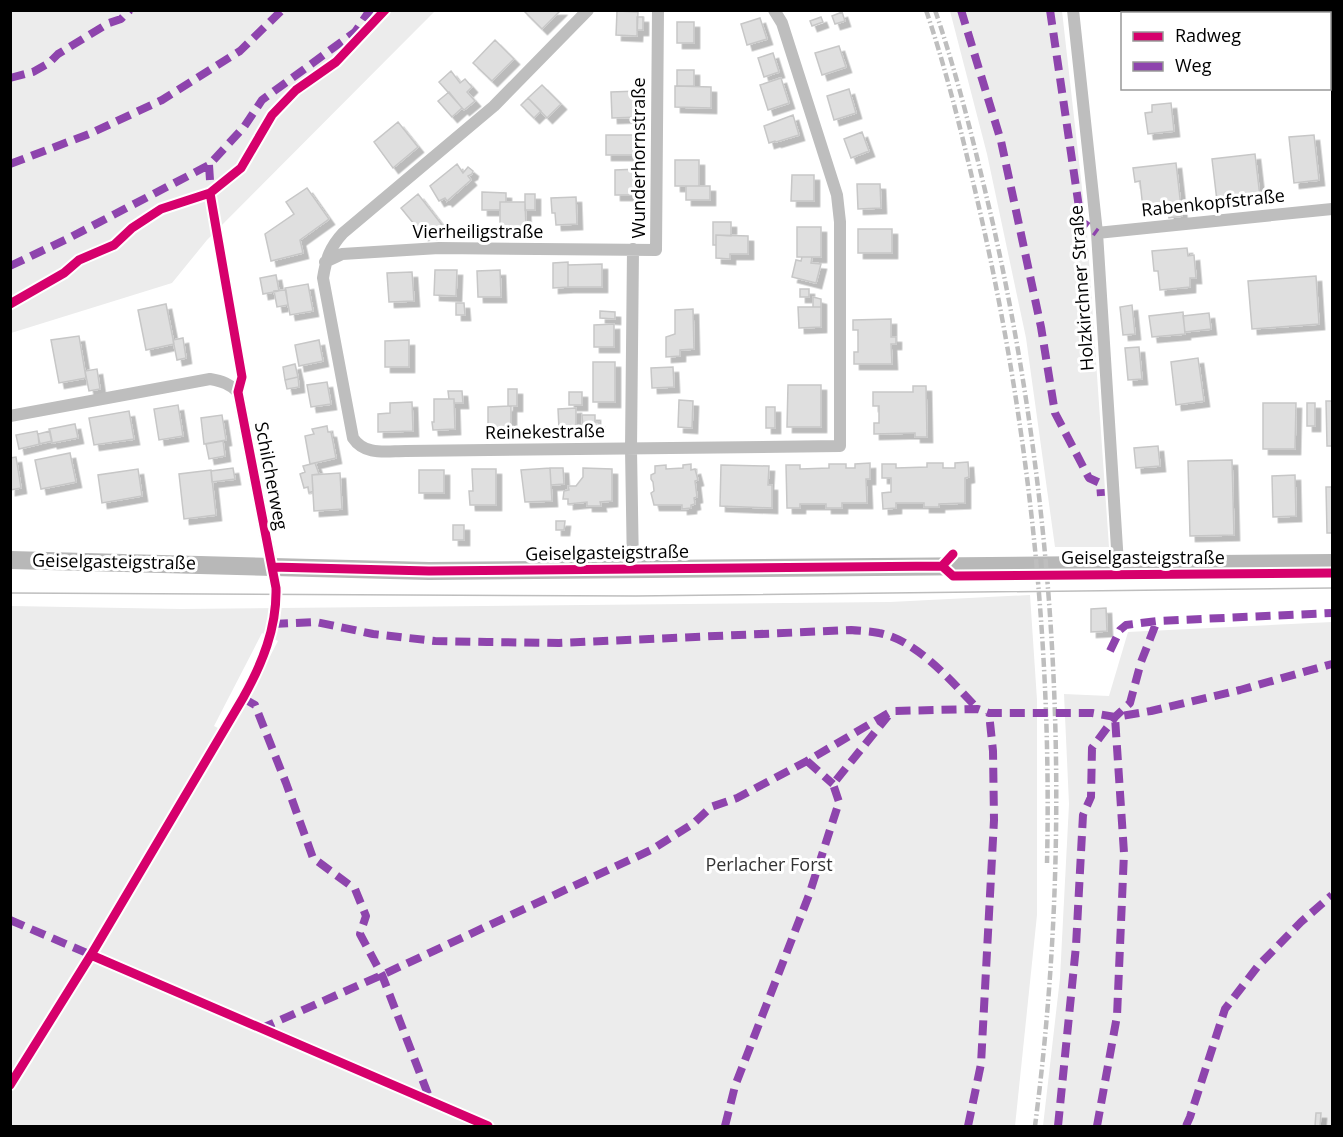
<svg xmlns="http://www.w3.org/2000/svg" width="1343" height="1137" font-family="'Open Sans',sans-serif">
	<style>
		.green { fill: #ececec; fill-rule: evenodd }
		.building { fill: #dfdfdf; stroke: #c7c7c7; stroke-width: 1.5; filter: url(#shadow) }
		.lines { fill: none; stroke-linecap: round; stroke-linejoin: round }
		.street { stroke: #bebebe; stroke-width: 12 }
		.secondary { stroke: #b8b8b8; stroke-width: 18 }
		.tram { stroke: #bebebe; stroke-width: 1.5 }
		.rail { stroke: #bebebe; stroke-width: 4.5; stroke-dasharray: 9 3 1.5 3; stroke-linecap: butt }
		.quiet { stroke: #8e44ad; stroke-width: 8; stroke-dasharray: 15 8; stroke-linecap: butt }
		.cycleway-casing { stroke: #fff; stroke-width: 13 }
		.cycleway { stroke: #d6006c; stroke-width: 9 }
		.labels { text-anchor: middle; stroke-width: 6; stroke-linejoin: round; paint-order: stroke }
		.street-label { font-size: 18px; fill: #000; stroke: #fff }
		.park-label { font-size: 18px; fill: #333; stroke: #fff }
	</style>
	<defs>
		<filter id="shadow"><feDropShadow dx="5.5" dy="5.5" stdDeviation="0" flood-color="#0004"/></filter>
	</defs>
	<rect width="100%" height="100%" fill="#fff"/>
	<path class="green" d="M11 10H435V11L207 240 172 283 11 333Z
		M950 11H1062L1087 232 1109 547H1055L1026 338 987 154Z
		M1030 595 1037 700V915L1015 1126H11V606L181 609 890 602ZM262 633 278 641 229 734 214 726Z
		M1332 622V1126H1043L1060 978 1069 804 1064 694 1109 696 1128 632Z"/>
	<path class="building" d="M523 10H561L542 29Z
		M1206 10H1229L1231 14H1207Z
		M1273 10H1310V14H1273Z
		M617 11 638 12 637 36 616 35Z
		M842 12 845 21 835 24 832 16Z
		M637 17H643V30H637Z
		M821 17 823 22 812 26 810 21Z
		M760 18 767 39 747 45 741 24Z
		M677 22H694V43H677Z
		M495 40 514 59 492 81 473 63Z
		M839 46 846 67 822 75 815 53Z
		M773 53 779 72 764 77 758 58Z
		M677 70H694V86H677Z
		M451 71 460 83 465 79 472 87 467 92 475 101 464 110 439 82Z
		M781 78 789 103 768 110 760 85Z
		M542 85 561 104 547 118 528 98Z
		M675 86 711 87V108L675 107Z
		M849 89 856 113 834 120 827 96Z
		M638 91 639 117 612 118 611 92Z
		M449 92 462 108 452 117 438 101Z
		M528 98 541 111 534 118 521 105Z
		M1171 103 1174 131 1148 134 1145 113 1152 112V105Z
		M793 115 799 135 776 142 775 141 769 143 764 126Z
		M398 122 418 147 393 168 374 142Z
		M862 132 869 151 851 158 844 139Z
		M606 135H637V155H606Z
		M1314 135 1319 180 1294 183 1289 137Z
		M1255 154 1260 197 1217 201 1212 159Z
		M675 160H699V186H675Z
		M1176 163 1182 216 1169 218 1168 206 1143 209 1140 181 1135 182 1133 168Z
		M457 164 463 173 468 167 473 171 472 174 468 176 471 180 447 201 445 198 439 201 430 186Z
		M638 169V195H615V170Z
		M792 175H814V201H791Z
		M857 184H880L881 208 858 209Z
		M686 186H710V200H686Z
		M307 188 329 219 300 240 303 253 271 261 265 234 294 214 286 202Z
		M482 192 506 193V202H500V210H482Z
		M418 194 442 225 431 234 428 231 423 235 401 208Z
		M525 194H535V210H525Z
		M576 197 577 224 556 225 555 213H552L551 198Z
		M500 202H525L526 228 500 229Z
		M713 222H731V236L716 235V245H713Z
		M797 227H821V257H797Z
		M858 229H892V253H858Z
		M716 235 748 236V254H730V259L716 258Z
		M1187 248 1188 256 1194 255 1196 278H1190V287L1160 290 1158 271H1154L1152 251Z
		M802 257H812L811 263 821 264 816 283 792 277 796 260 801 261Z
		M568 262V287L553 288V263Z
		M602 264V287H568V265Z
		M435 270H457L456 296 434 295Z
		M500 270 501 297H478L477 271Z
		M412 272 414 301 389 302 387 273Z
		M276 275 279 291 263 294 260 278Z
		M1316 276 1319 324 1252 329 1248 281Z
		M308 284 313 311 290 315 285 288Z
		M800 289H809V297H800Z
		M286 290 288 305 277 307 274 291Z
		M813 297 821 299V307H813Z
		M456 303H464L465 315H456Z
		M166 304 174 344 146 350 138 310Z
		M1132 305 1135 334 1123 335 1120 307Z
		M798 307H821V327L799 328Z
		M693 309 694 349 680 350V356L666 357V337L675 334V310Z
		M600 311 615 312V319L600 318Z
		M1183 312 1185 334 1152 337 1149 316Z
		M1209 313 1211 329 1185 332 1183 316Z
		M891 319V337H896V344H891L892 364H854V352H858V330H853V320Z
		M614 324V347H594V325Z
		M79 336 86 378 59 383 51 340Z
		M183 338 186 358 177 360 173 340Z
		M319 340 323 361 299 366 295 345Z
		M409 340V367H385V341Z
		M1139 347 1142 379 1128 380 1125 348Z
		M1198 358 1204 401 1176 405 1171 362Z
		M593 362H615V402H593Z
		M295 364 298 377 285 380 283 367Z
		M673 367 674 387 652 388 651 368Z
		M97 369 100 389 89 391 85 371Z
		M298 377 299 387 287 389 285 380Z
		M327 382 331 404 311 407 307 385Z
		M788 385H821V427H787Z
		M913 386H926L927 437H915V433L874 434V423H879V406H873V392H913Z
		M508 389H517V406H508Z
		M448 391H462L463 403H454V399H449Z
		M569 392H582V405H569Z
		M434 399H454L455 429 433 430 432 422H434Z
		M679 400 693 401 692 428 678 427Z
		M1326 401H1332V446H1327Z
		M412 402 413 431 378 432V414L390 413V403Z
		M1263 403H1296L1295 449H1263Z
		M1307 403H1315V426H1307Z
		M178 405 183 436 159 440 154 409Z
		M511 406V432H488V407Z
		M766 407H775V428H766Z
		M576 408V428L559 429 558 409Z
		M129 411 134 439 94 445 89 418Z
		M222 415 226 440 204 444 201 418Z
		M582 415H595V422H599V428H583Z
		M75 424 78 438 52 443 49 429Z
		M327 426 328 432H331L336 458 310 464 305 436 314 434 312 429Z
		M37 431 40 444 19 449 16 435Z
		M50 431 52 441 39 444 38 434Z
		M223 441 225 456 209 459 206 444Z
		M1158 446 1160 466 1136 468 1134 448Z
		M70 453 76 482 41 489 35 460Z
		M16 457 21 488 10 490V458Z
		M1232 460 1234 535 1190 536 1188 461Z
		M968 462 969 477 965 478V503L939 504V507H924V503H896V508L883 509 882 493 891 492V478H882V464H896V468L927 467V463H943V468H955V463Z
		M315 463 319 474 312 475 313 491 309 493 308 487 304 488 300 474 305 472 303 466Z
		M870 463V479H866L867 503H842V508H826V504H800V508H787L786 465H800V469L829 468V464H846V468H855V464Z
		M691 464V470L695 469 698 480 695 481 697 497 694 498 695 504 691 505V508L682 509V505H654L651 493 654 491 653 482 651 479V475L655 473V466L666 465V469L683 468V465Z
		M721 465 769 466 768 485H772V508L720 506Z
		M233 468 235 479 212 482 211 471Z
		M550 468H563L564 484 551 485Z
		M550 468 552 501 525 502 521 470Z
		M583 468 612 469V501L600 502 601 506H587V502L568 504V499H563L564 491 569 490 568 486H576L583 477Z
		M138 469 142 496 102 503 98 475Z
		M472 469H496V505H470L469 491H473Z
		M211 470 216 515 184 519 179 474Z
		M419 470H444V493H419Z
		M340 473 342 509 314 511 312 475Z
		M1295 475 1296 516 1273 517 1272 476Z
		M1326 487H1332V533H1327Z
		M556 521H565L564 530H556Z
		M453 525H464V540H453Z
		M1106 608 1107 631 1091 632V609Z
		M1316 1113H1321L1320 1126H1315Z"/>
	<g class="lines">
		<path class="street" d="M588 10 494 106 343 233C330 247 326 259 323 278L353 438C365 456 386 451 406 451L840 446V222L837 195 782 23 774 10
			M1073 10 1097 233 1118 564
			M1097 233 1332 209
			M633 249 631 449 633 569
			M325 262 342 254 439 248 656 250 658 10
			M10 416 210 379C222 381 230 384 238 392L272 567"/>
		<path class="secondary" d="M10 560 429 571 1332 563"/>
		<path class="tram" d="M10 593 636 596 1332 588"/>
		<path class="rail" d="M926 10C949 78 965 147 981 216 1029 428 1052 647 1047 863
			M935 10C959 80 976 152 993 224 1059 519 1074 827 1035 1126"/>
		<path class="quiet" d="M961 10 1001 141 1041 327 1055 413 1089 478 1100 483 1101 496
			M1050 10 1081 221 1097 233
			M10 78 33 72 49 63 58 54 109 23 121 19 130 10
			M10 164 89 134 162 100 240 51 282 10
			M209 165 211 195
			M10 266 67 239 209 165 244 127 262 100 355 32 370 10
			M273 624 316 622 373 634 435 641 487 642 559 643 851 630C860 631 870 631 879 633 917 640 952 682 978 709
			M1110 651 1120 630 1126 625 1157 621 1332 613
			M243 698 255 705 286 783 313 858 355 889 366 916 360 934 382 975 431 1102
			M807 761 833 784
			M10 920 96 957
			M260 1029 382 975 651 850 694 823 711 807 737 798 807 761 892 711 978 709 989 713H1092L1115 717 1151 711 1240 690 1332 664
			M725 1126 735 1086 809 895 839 802 833 784 888 716
			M968 1126 981 1064 994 820 993 751 989 713
			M1058 1126 1076 946 1083 815 1091 797 1092 748 1115 717 1130 703 1141 662 1157 621
			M1097 1126 1117 1016 1124 853 1115 717
			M1186 1126 1190 1117 1225 1009 1258 966 1301 922 1332 895"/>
		<g class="cycleway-casing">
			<path id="cycleway" d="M10 304 64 273 79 260 114 245 132 228 161 209 210 193 241 168 272 115 296 90 336 62 385 10
				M953 554 942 566 953 576 1332 573
				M272 567 429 571 942 566
				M91 955 488 1126
				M10 1085 91 955 243 698C262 664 277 628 276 588L238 392 242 377 210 193"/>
		</g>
		<use href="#cycleway" class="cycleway"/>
	</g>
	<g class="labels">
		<g class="street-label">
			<text transform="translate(639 158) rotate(-90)" y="6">Wunderhornstraße</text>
			<text transform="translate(1213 203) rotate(-6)" y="6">Rabenkopfstraße</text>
			<text x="478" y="238">Vierheiligstraße</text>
			<text transform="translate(1082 288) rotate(-94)" y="6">Holzkirchner Straße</text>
			<text transform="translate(545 432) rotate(-1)" y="6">Reinekestraße</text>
			<text transform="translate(271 476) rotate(79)" y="6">Schilcherweg</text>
			<text transform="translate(607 553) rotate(-1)" y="6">Geiselgasteigstraße</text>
			<text x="1143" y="564">Geiselgasteigstraße</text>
			<text transform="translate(114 562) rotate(1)" y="6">Geiselgasteigstraße</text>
		</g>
		<g class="park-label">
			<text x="769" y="871">Perlacher Forst</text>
		</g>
	</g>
	<rect width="1343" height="1137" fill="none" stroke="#000000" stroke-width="24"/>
	<rect x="1121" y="12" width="210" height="78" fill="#ffffff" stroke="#999999" stroke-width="1.5"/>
	<rect x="1133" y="32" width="30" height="9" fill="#d6006c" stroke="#999999" stroke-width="1.5"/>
	<text x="1175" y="42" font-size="18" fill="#000000">Radweg</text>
	<rect x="1133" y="62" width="30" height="9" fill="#8e44ad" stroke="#999999" stroke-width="1.5"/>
	<text x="1175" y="72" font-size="18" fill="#000000">Weg</text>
</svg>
